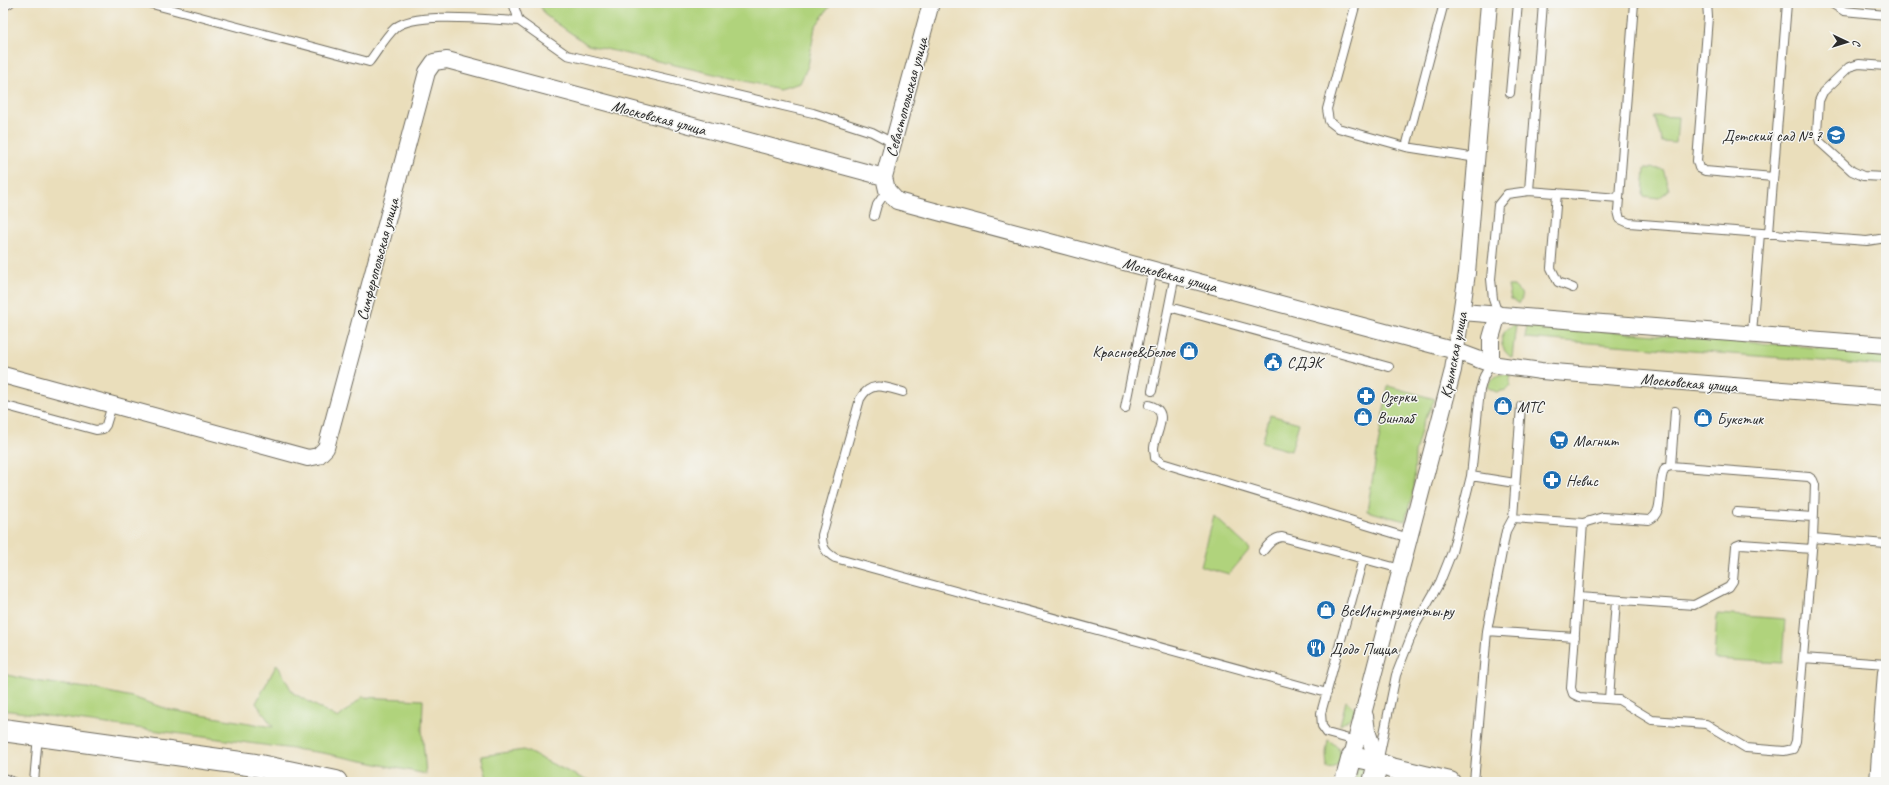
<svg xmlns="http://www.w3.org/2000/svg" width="1889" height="785" font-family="Caveat,sans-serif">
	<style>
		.green { fill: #b0d37c; stroke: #6e7f54 }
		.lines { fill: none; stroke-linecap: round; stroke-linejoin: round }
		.service-casing { stroke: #6e6a5d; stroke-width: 10 }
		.minor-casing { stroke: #6e6a5d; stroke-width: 18 }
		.tertiary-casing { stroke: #6e6a5d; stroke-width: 22 }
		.secondary-casing { stroke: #6e6a5d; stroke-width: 24 }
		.service { stroke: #fff; stroke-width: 8 }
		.minor { stroke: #fff; stroke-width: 16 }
		.tertiary { stroke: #fff; stroke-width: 20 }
		.secondary { stroke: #fff; stroke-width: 22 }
		.labels { text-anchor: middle; stroke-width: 3; stroke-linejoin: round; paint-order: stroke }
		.street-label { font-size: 16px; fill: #2b2b2b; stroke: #f6f6f2 }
		.poi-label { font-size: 16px; fill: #2b2b2b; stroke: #f6f6f2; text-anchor: start }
	</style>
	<rect width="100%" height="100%" fill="#f6f6f2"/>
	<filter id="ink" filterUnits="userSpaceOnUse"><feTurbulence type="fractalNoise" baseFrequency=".025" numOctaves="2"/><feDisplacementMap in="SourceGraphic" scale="8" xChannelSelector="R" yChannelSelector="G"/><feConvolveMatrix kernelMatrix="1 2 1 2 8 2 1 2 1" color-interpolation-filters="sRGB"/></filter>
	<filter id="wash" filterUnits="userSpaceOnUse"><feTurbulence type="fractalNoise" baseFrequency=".012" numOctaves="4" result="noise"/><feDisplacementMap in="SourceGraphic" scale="16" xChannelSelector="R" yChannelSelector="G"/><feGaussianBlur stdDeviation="0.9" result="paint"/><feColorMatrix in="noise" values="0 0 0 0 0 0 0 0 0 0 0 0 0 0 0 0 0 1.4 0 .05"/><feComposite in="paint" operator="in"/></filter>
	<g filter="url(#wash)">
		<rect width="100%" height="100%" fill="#eadebb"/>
		<path class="green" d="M539 3H832L815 27 808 66 800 83 779 89 588 45 545 15Z
			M1654 116 1678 117 1676 143 1662 142Z
			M1645 168 1663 169 1669 190 1659 198 1643 196Z
			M1508 286H1514L1521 293 1522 298 1519 304 1511 299Z
			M1516 324 1512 358C1497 347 1498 331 1516 324Z
			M1527 325 1886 353V366L1525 338Z
			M1503 374 1510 375V386L1506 390 1496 392 1487 387C1491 380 1495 375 1503 374Z
			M1388 386 1435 399 1423 423 1415 453 1414 488 1405 521 1367 511Z
			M1270 415 1299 423 1291 451 1262 443Z
			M1214 516 1250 549 1229 574 1201 566Z
			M1717 614 1785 619 1782 663 1714 659Z
			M277 664 293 693 338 718 362 697 423 700 422 730 426 774 323 753 3 710V671L7 675 35 681 94 689 132 697 171 710 273 727 256 703Z
			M1346 701 1355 709C1352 717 1348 721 1340 725Z
			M1328 740C1337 745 1341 750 1341 761L1333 768 1327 769 1326 753Z
			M524 750 579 777 595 782H488L481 756Z
			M1367 765 1365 782H1354L1358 767Z"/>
	</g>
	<g filter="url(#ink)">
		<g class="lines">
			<g class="service-casing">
				<path id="service" d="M148 3 369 62C377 52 385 37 395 28 415 11 491 20 519 21
					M513 3 519 21 567 55 813 113 872 132 893 143
					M1356 3 1327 109 1329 121 1338 128 1406 147 1477 158
					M1634 3 1618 211 1620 219 1629 223 1867 241 1886 238
					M1707 3 1708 17 1697 161 1699 168 1705 171 1773 177
					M1831 3 1844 11 1886 15
					M3 7 10 3
					M1886 66 1859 64 1849 67 1823 92 1819 101 1817 133 1820 142 1852 171 1863 176 1886 177
					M1510 93 1518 3
					M1406 147 1444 3
					M1529 191 1543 3
					M1557 193 1551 268 1558 282 1573 288
					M874 216 877 205 887 190
					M1769 233 1787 3
					M1169 307 1389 367
					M1498 314 1493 299 1491 279 1498 205 1507 194 1529 191 1619 198
					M1752 334 1760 233
					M1152 391 1175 275
					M903 392C885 387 871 380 860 399L822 535C822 547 825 552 835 558L1327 693
					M3 405 96 430 103 429 106 425 112 405
					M1149 405C1172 411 1155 433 1154 448 1154 451 1155 455 1155 458L1162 463 1409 538
					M1125 408 1153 269
					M1671 466 1675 411
					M1471 476 1515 483
					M1737 512 1813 517
					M1513 518 1521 406
					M1813 538 1886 544
					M1263 551C1269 544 1273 538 1282 537L1401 569
					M1578 597 1694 605 1729 587 1733 581 1736 546 1741 544 1812 549
					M1487 631 1575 637
					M1803 658 1886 664
					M1609 699 1616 600
					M1356 741 1327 733 1322 726 1321 713 1363 559
					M1379 758 1396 675 1416 624 1440 582 1452 552 1471 476 1480 390 1484 376 1491 364
					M3 778 14 782
					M34 782 38 735
					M1474 782 1487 631 1506 531 1513 518 1583 523 1603 517 1649 520C1666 513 1656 483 1665 468L1671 466 1809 477 1813 480 1815 485 1813 538 1796 741 1793 749 1784 751 1746 748 1706 724 1652 720 1619 700 1579 697 1573 694 1571 688 1583 523"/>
			</g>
			<g class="minor-casing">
				<path id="minor" d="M931 3 884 177 887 190 897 201 1456 351 1491 364 1541 371 1886 398
					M1462 312 1886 345
					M1491 364V338L1498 314
					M3 375 308 458 318 456 326 448 427 72 434 62 447 60 884 177
					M1365 716 1367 731 1378 763
					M1352 756 1453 370 1467 273 1489 3
					M1878 782 1886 672"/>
			</g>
			<g class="tertiary-casing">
				<path id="tertiary" d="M1345 782 1352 756 1370 760 1391 768 1450 782
					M1373 782 1378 763"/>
			</g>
			<g class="secondary-casing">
				<path id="secondary" d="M3 730 255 765 336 782"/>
			</g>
			<use href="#service" class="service"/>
			<use href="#minor" class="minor"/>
			<use href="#tertiary" class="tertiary"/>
			<use href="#secondary" class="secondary"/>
		</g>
	</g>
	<defs>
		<g id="school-disc" transform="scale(1)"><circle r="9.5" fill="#1f6fb2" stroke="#f6f6f2"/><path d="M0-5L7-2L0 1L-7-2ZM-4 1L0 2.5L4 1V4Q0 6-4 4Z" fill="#fff"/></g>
		<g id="shop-disc" transform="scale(1)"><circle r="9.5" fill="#1f6fb2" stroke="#f6f6f2"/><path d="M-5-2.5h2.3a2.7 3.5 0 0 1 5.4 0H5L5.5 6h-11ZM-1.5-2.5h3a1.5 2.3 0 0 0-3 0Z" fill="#fff"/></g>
		<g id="civic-disc" transform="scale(1)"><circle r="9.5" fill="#1f6fb2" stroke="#f6f6f2"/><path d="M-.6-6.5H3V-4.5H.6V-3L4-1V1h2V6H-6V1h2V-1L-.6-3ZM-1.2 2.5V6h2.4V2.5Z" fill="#fff"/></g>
		<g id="pharmacy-disc" transform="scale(1)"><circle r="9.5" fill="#1f6fb2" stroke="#f6f6f2"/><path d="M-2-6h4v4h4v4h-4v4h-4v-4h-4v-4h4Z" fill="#fff"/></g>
		<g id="supermarket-disc" transform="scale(1)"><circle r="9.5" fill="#1f6fb2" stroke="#f6f6f2"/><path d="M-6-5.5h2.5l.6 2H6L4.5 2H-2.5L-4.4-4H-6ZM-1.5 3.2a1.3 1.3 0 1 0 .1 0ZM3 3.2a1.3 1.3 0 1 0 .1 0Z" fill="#fff"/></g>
		<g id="restaurant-disc" transform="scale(1)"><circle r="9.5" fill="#1f6fb2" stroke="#f6f6f2"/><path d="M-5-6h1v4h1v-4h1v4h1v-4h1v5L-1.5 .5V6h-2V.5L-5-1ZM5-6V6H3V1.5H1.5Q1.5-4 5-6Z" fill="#fff"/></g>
	</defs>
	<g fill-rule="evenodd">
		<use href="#school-disc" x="1836" y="135"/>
		<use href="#shop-disc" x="1189" y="351"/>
		<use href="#civic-disc" x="1273" y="362"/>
		<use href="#pharmacy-disc" x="1366" y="396"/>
		<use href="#shop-disc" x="1503" y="406"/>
		<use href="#shop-disc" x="1363" y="417"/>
		<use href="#shop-disc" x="1703" y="418"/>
		<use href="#supermarket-disc" x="1559" y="440"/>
		<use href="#pharmacy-disc" x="1552" y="480"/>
		<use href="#shop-disc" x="1326" y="610"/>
		<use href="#restaurant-disc" x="1316" y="648"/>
	</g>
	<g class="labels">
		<g class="street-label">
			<text transform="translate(906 97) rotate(-75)" y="6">Севастопольская улица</text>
			<text transform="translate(659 117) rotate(15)" y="6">Московская улица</text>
			<text transform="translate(377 259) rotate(-75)" y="6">Симферопольская улица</text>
			<text transform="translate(1170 274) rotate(15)" y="6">Московская улица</text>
			<text transform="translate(1453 355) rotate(-79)" y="6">Крымская улица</text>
			<text transform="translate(1689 382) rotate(5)" y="6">Московская улица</text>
		</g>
		<g class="poi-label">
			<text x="1822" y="141" text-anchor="end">Детский сад № 7</text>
			<text x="1175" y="357" text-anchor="end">Красное&amp;Белое</text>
			<text x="1287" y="368">СДЭК</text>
			<text x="1380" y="402">Озерки</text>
			<text x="1517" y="412">МТС</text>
			<text x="1377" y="423">Винлаб</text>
			<text x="1717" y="424">Букетик</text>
			<text x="1573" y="446">Магнит</text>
			<text x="1566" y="486">Невис</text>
			<text x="1340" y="616">ВсеИнструменты.ру</text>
			<text x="1330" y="654">Додо Пицца</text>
		</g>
	</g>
	<rect width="1889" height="785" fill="none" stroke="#f6f6f2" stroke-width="16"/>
	<g transform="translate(1847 42) rotate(94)" stroke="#f6f6f2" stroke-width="3" paint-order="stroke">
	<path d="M0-3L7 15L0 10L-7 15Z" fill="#2b2b2b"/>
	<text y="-6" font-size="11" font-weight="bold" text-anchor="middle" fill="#2b2b2b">С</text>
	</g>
</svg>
